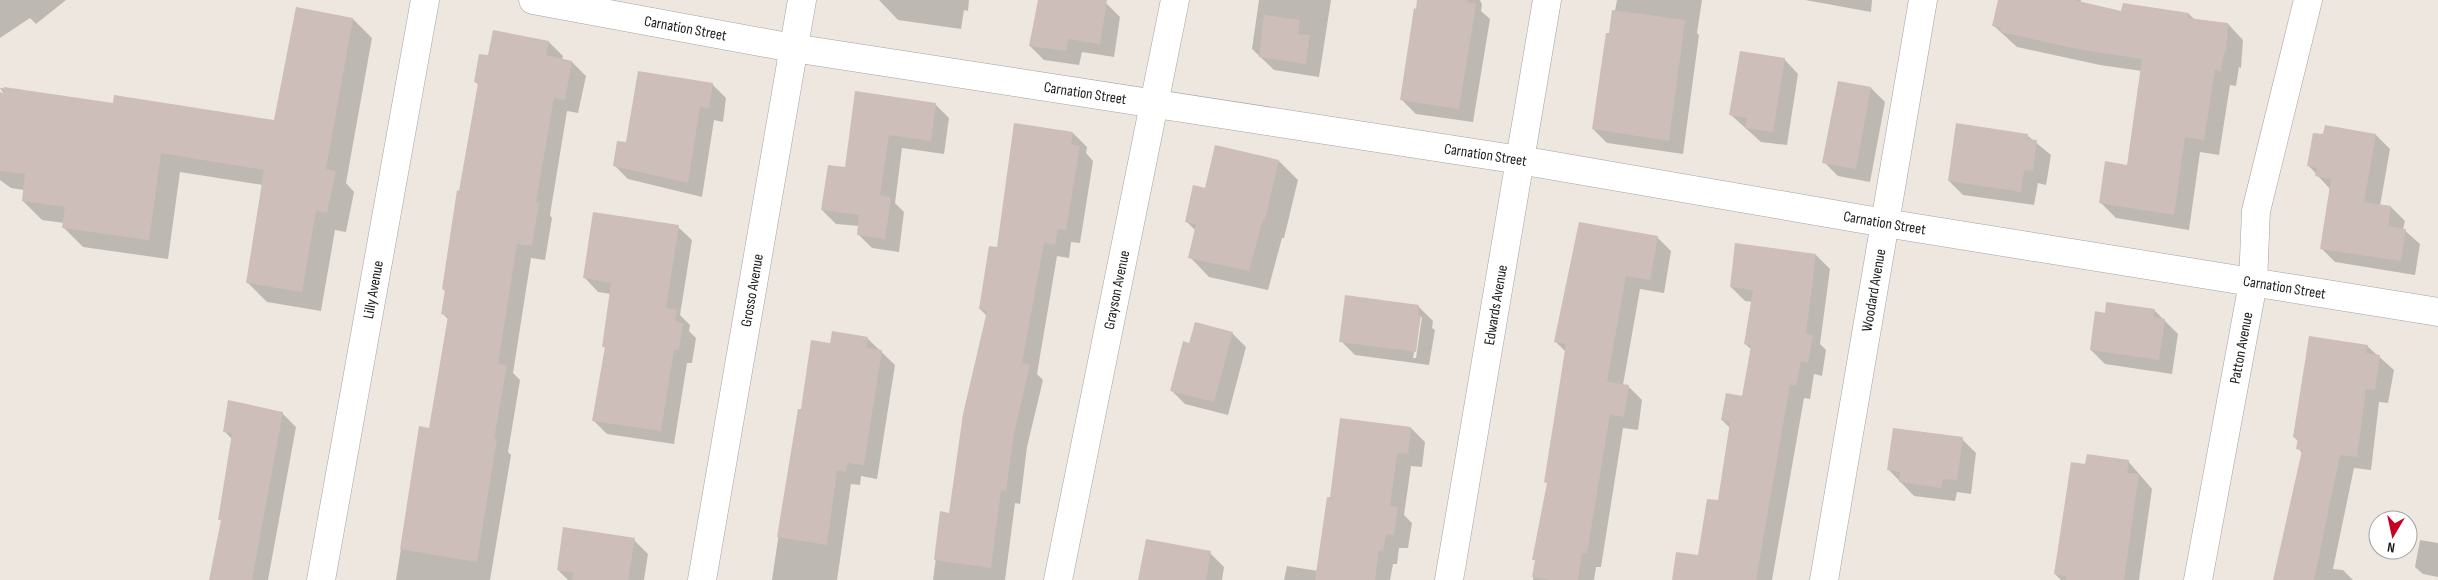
<svg xmlns="http://www.w3.org/2000/svg" width="2438" height="580" font-family="'Sofia Sans Condensed',sans-serif">
	<style>
		.shadow { fill: #0003; fill-rule: evenodd }
		.building { fill: #cebeb9 }
		.lines { fill: none; stroke-linecap: round; stroke-linejoin: round }
		.street-casing { stroke: #a2a2a2; stroke-width: 29 }
		.street { stroke: #fff; stroke-width: 28 }
		.labels { text-anchor: middle; stroke-width: 4.5; stroke-linejoin: round; paint-order: stroke }
		.street-label { font-size: 15px; fill: #1b1b1b; stroke: #fff }
	</style>
	<rect width="100%" height="100%" fill="#eee7e0"/>
	<path class="shadow" d="M0 0H66L36 24 30 18 0 38Z
		M879 0H969L968 11 964 10 961 29 898 20Z
		M1039 0H1088L1106 3 1120 17 1114 57 1082 52 1079 65 1044 60 1030 46Z
		M1259 0H1331L1319 77 1274 70 1252 49Z
		M1418 0H1480L1482 5 1481 11 1490 19 1473 122 1416 114 1402 100Z
		M1617 0H1702L1697 33 1699 35 1683 154 1607 143 1593 129Z
		M1805 0H1872L1871 12Z
		M1999 0H2081L2080 3 2122 13 2189 14 2195 20 2228 24 2243 40 2241 68 2239 67 2236 86 2230 85 2219 155 2200 152 2189 230 2116 218 2101 203 2128 166 2142 71 2100 65 2017 47 1994 26Z
		M353 19 372 38 346 183 354 192 346 232 335 230 321 311 267 302 247 282 263 185 180 172 168 259 83 247 64 228V223L42 220 23 201 24 190 11 188 0 180V93L4 94 0 88 114 104 275 121Z
		M549 42 563 56 562 60 572 62 586 76 578 113 567 111 550 215 552 218 545 260 531 258 513 373 520 380 508 452 511 455 490 580H396L420 428 430 430 449 320 443 314 446 292 443 289 479 85 475 82 489 57Z
		M1784 59 1798 74 1787 145 1761 142 1731 115Z
		M712 84 726 98 723 122 714 120 702 197 628 179 614 165 627 144Z
		M1871 88 1885 102 1870 182 1838 176 1824 162Z
		M856 92 935 104 949 118 944 154 902 148 895 203 904 212 899 252 872 248 858 234 859 226 836 224 822 210 846 168Z
		M1073 133 1087 147 1086 153 1093 161 1080 243 1071 242 1069 258 1057 256 1037 374 1043 380 1027 447 1020 504 1015 503 1005 580H933L942 513 950 514 987 316 980 309 998 249Z
		M2376 135 2390 149 2380 206 2391 207 2405 221 2403 229 2420 244 2415 275 2335 262 2321 248 2330 189 2308 165Z
		M2028 136 2051 155 2046 185 2038 183 2034 205 1963 195 1949 181Z
		M1279 161 1298 180 1284 238H1282L1268 290 1209 277 1190 257 1196 231 1186 221 1206 189Z
		M678 227 692 240 680 315 690 325 689 331 696 338 692 363H687L674 444 607 434 593 420 606 349 603 346 611 294 598 292 585 278Z
		M1657 237 1671 251 1664 293 1640 289 1623 385 1628 386 1642 400 1638 430 1623 428 1601 567H1596L1594 580H1533L1536 561 1533 559 1548 484 1545 482 1566 352 1556 342Z
		M1816 255 1830 269 1820 344 1826 350 1822 376 1814 374 1810 399 1804 398 1772 580H1673L1699 557 1719 502 1730 428 1722 420 1743 397 1752 350 1745 344 1753 302 1745 301 1731 287Z
		M1346 297 1419 307 1433 321 1432 328 1435 330 1429 365 1355 355 1341 341ZM1420 317H1422L1416 358H1413Z
		M2154 310 2178 334 2172 374 2105 364 2091 350 2106 314Z
		M1232 333 1246 347 1228 415 1185 404 1171 390 1190 345Z
		M867 338 895 365 877 479 861 476 860 485 851 484 837 580H772L786 485 802 411 831 344Z
		M2367 346 2394 370 2388 403 2379 402 2371 470 2354 468 2333 569 2343 570 2353 580H2275L2302 453 2298 448V441L2294 437Z
		M282 413 296 427 268 580H210L222 521 220 519 233 440 224 431Z
		M1411 428 1425 442 1422 467 1411 466 1404 515 1412 523 1408 548H1399L1397 564H1393L1390 580H1284L1287 566 1318 571 1331 499Z
		M1962 439 1976 453 1971 494 1957 492 1955 501 1914 496 1889 470Z
		M2128 461 2152 489 2139 580H2061L2055 574Z
		M634 540 648 554 644 580H568L558 570Z
		M2420 540 2438 543V577L2423 574 2415 567Z
		M1210 553 1224 567 1222 580H1142Z"/>
	<path class="building" d="M1038 0H1107L1100 44 1068 39 1066 51 1029 46Z
		M1417 0H1467V2L1476 4 1459 109 1400 100 1414 8 1416 9Z
		M1998 0H2074L2121 11 2123 3 2189 13 2188 18 2228 23 2226 53 2224 52 2221 71 2215 70 2204 140 2185 137 2174 215 2099 203 2105 161 2127 165 2142 59 2083 50 2000 32 2001 28 1992 26Z
		M296 7 353 18 326 169 336 171 327 213 316 211 302 292 246 283 264 170 161 153 149 240 62 228 65 207 22 201 25 174 0 171V92L3 93 4 87 113 103 114 95 274 120Z
		M1612 10 1685 20 1669 141 1592 129 1606 33H1609Z
		M1264 15 1300 20 1298 34 1310 35 1306 64 1259 57Z
		M493 30 549 41 546 55 572 61 565 100 554 98 536 202 539 203 532 246 517 244 498 364 507 365 494 439H497L477 562 400 549 419 426 429 428 448 316 441 314 445 290 442 289 457 190 459 191 478 83 474 82 479 54 488 55Z
		M1740 51 1785 58 1773 132 1745 128 1747 118 1729 115Z
		M638 71 713 83 709 108 700 107 688 183 613 166 617 141 626 142Z
		M1838 81 1871 87 1856 169 1822 163Z
		M855 91 936 103 931 141 889 135 880 195 891 197 885 239 857 235 859 215 821 210 828 165 845 167Z
		M1014 123 1073 132 1071 144 1080 146 1066 230 1058 229 1055 245 1044 243 1022 363 1030 365 1014 433 1006 491 1001 490 991 568 934 560 940 511 949 513 963 414 987 311 979 309 989 246 997 247Z
		M1956 123 2028 134V139L2037 140 2033 171 2024 170 2021 192 1948 181Z
		M2325 125 2376 134 2364 202 2391 206 2388 226 2406 229 2401 261 2320 249 2331 179 2315 176 2317 168 2307 166 2313 133 2323 134Z
		M1215 145 1279 160 1265 220 1263 219 1249 271 1188 258 1196 224 1185 222 1193 185 1205 188Z
		M593 212 679 225 666 308 677 310 675 321 683 323 679 350H674L661 431 592 421 605 347H602L611 283 583 278Z
		M1579 222 1658 236 1650 280 1626 276 1607 382 1629 385 1624 417 1610 414 1587 554 1582 553 1578 580H1550L1532 577 1535 560H1532L1547 483 1544 482 1566 344 1554 342Z
		M1735 243 1816 254 1806 334 1813 335 1808 363 1801 361 1796 386 1790 385 1756 580H1672L1676 552 1698 555 1707 499 1718 500 1730 422 1721 420 1726 393 1742 396 1751 346 1744 344 1753 290 1730 287Z
		M1345 295 1419 305 1418 315H1421L1416 352 1339 342Z
		M2106 302 2155 309 2154 317 2165 319 2159 360 2090 350 2095 311 2105 313Z
		M1195 322 1233 332 1214 402 1170 391 1183 341 1189 343Z
		M832 331 868 337 866 348 882 350 864 465 848 463 846 472 837 470 827 545 777 537 798 409H801L811 340 830 343Z
		M2309 336 2368 345 2366 353 2380 355 2375 390 2366 389 2357 457 2340 455 2314 580H2273L2302 450 2296 449 2298 438 2293 437Z
		M228 400 283 412 252 580H209L221 520H218L232 433 223 432Z
		M1340 418 1411 427 1408 454 1397 453 1390 506 1398 507 1394 535 1386 534 1383 551 1379 550 1375 580H1315L1327 497H1330Z
		M1893 428 1963 437 1957 480 1943 479 1941 488 1899 482 1900 472 1887 470Z
		M2087 454 2129 460 2127 473 2139 474 2124 580H2066V576L2054 574 2071 462 2085 464Z
		M563 527 635 538 628 580H572L573 573 557 570Z
		M1146 539 1211 551 1206 580H1138Z"/>
	<g class="lines">
		<g class="street-casing">
			<g id="street">
				<path id="s1" d="M533 0 793 48 1520 160 1885 223 2438 312"/>
				<path id="s2" d="M321 580 425 0"/>
				<path id="s3" d="M702 580 802 0"/>
				<path id="s4" d="M1058 580 1175 0"/>
				<path id="s5" d="M1449 580 1547 0"/>
				<path id="s6" d="M1824 580 1923 0"/>
				<path id="s7" d="M2198 580 2253 283 2256 211 2308 0"/>
			</g>
		</g>
		<use href="#street" class="street"/>
	</g>
	<g class="labels">
		<g class="street-label">
			<text dy="5" stroke="none"><textPath href="#s1" startOffset="155">Carnation Street</textPath></text>
			<text dy="5" stroke="none"><textPath href="#s1" startOffset="560">Carnation Street</textPath></text>
			<text dy="5" stroke="none"><textPath href="#s1" startOffset="965">Carnation Street</textPath></text>
			<text dy="5" stroke="none"><textPath href="#s1" startOffset="1370">Carnation Street</textPath></text>
			<text dy="5" stroke="none"><textPath href="#s1" startOffset="1775">Carnation Street</textPath></text>
			<text dy="5" stroke="none"><textPath href="#s2" startOffset="295">Lilly Avenue</textPath></text>
			<text dy="5" stroke="none"><textPath href="#s3" startOffset="294">Grosso Avenue</textPath></text>
			<text dy="5" stroke="none"><textPath href="#s4" startOffset="296">Grayson Avenue</textPath></text>
			<text dy="5" stroke="none"><textPath href="#s6" startOffset="294">Woodard Avenue</textPath></text>
			<text dy="5" stroke="none"><textPath href="#s5" startOffset="279">Edwards Avenue</textPath></text>
			<text dy="5" stroke="none"><textPath href="#s7" startOffset="236">Patton Avenue</textPath></text>
		</g>
	</g>
	<g transform="translate(2393 535) rotate(189)"><circle r="24" fill="#ffffff" stroke="#a4a4a4"/>
	<path d="M0-4L9 19L0 12L-9 19Z" fill="#c70021"/>
	<text y="-8" font-size="14" font-weight="bold" text-anchor="middle" fill="#1b1b1b">N</text>
	</g>
</svg>
